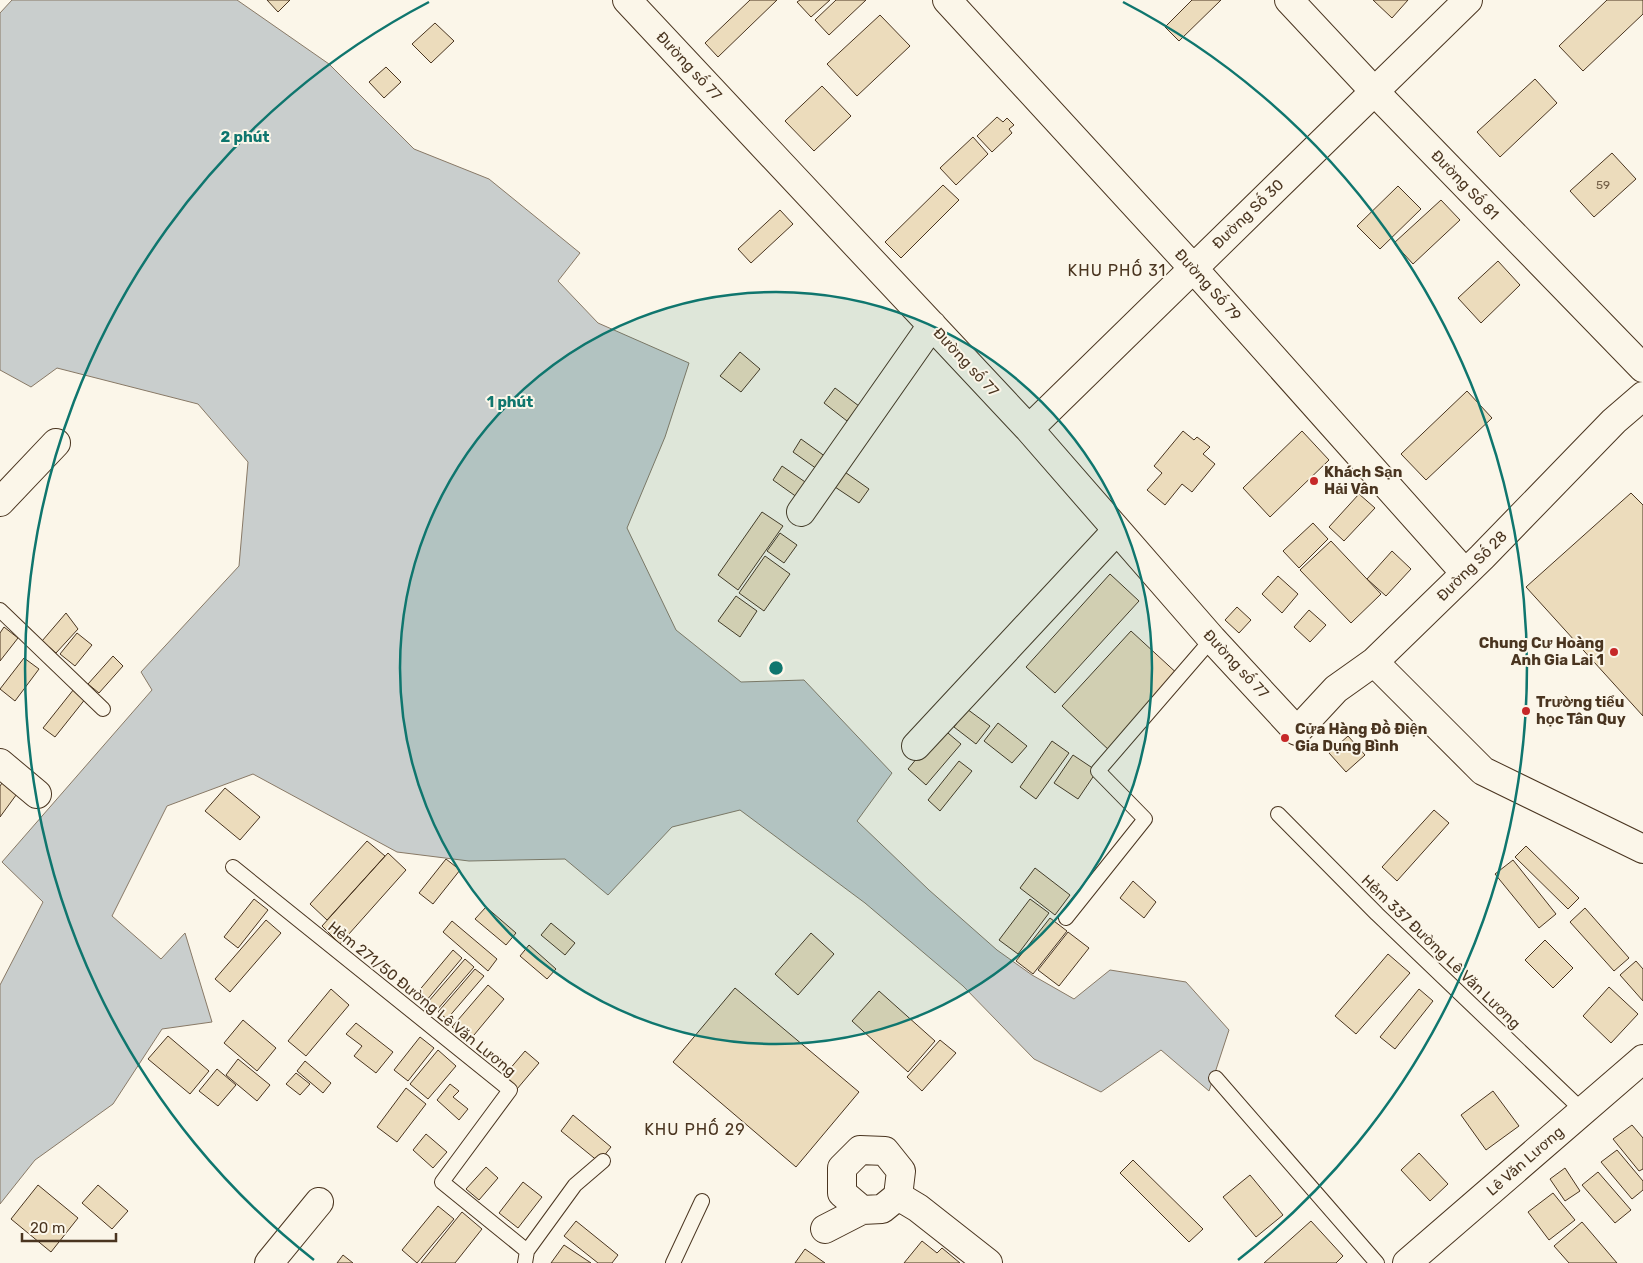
<svg xmlns="http://www.w3.org/2000/svg" width="1643" height="1263" font-family="Rubik,sans-serif">
	<style>
		.water { fill: #c9cecd; stroke: #887966 }
		.building { fill: #ecdcbc; stroke: #4a3520 }
		.lines { fill: none; stroke-linecap: round; stroke-linejoin: round }
		.service-casing { stroke: #4a3520; stroke-width: 16 }
		.minor-casing { stroke: #4a3520; stroke-width: 30 }
		.tertiary-casing { stroke: #4a3520; stroke-width: 30 }
		.service { stroke: #fbf6e9; stroke-width: 14 }
		.minor { stroke: #fbf6e9; stroke-width: 28 }
		.tertiary { stroke: #fbf6e9; stroke-width: 28 }
		.ring { fill: none; stroke: #0f766e; stroke-width: 2.5 }
		.poi-dot { fill: #c62828; stroke: #fbf6e9; stroke-width: 2 }
		.labels { text-anchor: middle; stroke-width: 4; stroke-linejoin: round; paint-order: stroke }
		.number-label { font-size: 12px; fill: #725f47 }
		.street-label { font-size: 15px; fill: #4a3520; stroke: #fbf6e9 }
		.poi-label { font-size: 15px; font-weight: bold; fill: #4a3520; stroke: #fbf6e9; text-anchor: start }
		.neighbourhood-label { font-size: 16px; letter-spacing: 1px; fill: #4a3520; stroke: #fbf6e9 }
		.centre { fill: #0f766e; stroke: #fbf6e9; stroke-width: 2.5 }
		.ring-label { font-size: 15px; text-anchor: middle; font-weight: bold; fill: #0f766e; stroke: #fbf6e9; stroke-width: 4; stroke-linejoin: round; paint-order: stroke }
	</style>
	<rect width="100%" height="100%" fill="#fbf6e9"/>
	<path class="water" d="M12 0H237L329 64 414 149 489 179 580 253 558 281 598 323 689 363 665 437 627 528 676 630 741 682 804 680 892 773 857 821 929 890 997 950 1032 975 1074 999 1110 970 1186 982 1229 1030 1209 1091 1161 1050 1101 1092 1034 1059 963 986 865 903 740 810 672 827 608 895 565 859 469 861 397 852 253 774 167 806 112 916 161 959 185 933 212 1022 162 1029 113 1104 35 1160 0 1204V985L43 902 2 862 152 690 141 672 239 566 248 462 198 404 57 368 31 387 0 370V13Z"/>
	<path class="building" d="M267 0H290L278 12Z
		M750 0H777L718 57 705 43Z
		M800 0H830L811 17 797 2Z
		M836 0H866L829 35 815 20Z
		M1192 0H1221L1179 41 1165 27Z
		M1373 0H1408L1392 18Z
		M1607 0H1643V14L1583 71 1559 46Z
		M880 15 910 46 857 96 827 64Z
		M435 23 454 41 431 63 412 44Z
		M386 67 401 82 384 98 369 82Z
		M1535 79 1557 103 1500 157 1477 132Z
		M822 86 851 116 814 151 785 121Z
		M997 117 1003 122 1007 118 1014 125 1009 129 1012 133 992 152 977 136Z
		M973 137 988 154 956 185 940 168Z
		M1612 153 1636 179 1594 217 1570 191Z
		M943 185 959 200 901 258 885 242Z
		M1398 186 1421 209 1380 249 1357 226Z
		M1441 200 1460 220 1413 264 1394 243Z
		M780 210 793 224 751 263 738 249Z
		M1498 261 1520 285 1481 323 1458 298Z
		M740 352 760 369 741 392 720 376Z
		M835 388 859 406 847 421 824 403Z
		M1467 391 1492 418 1426 480 1401 454Z
		M1183 431 1194 440 1197 437 1210 447 1203 454 1215 464 1192 492 1182 484 1165 505 1147 490 1162 473 1154 466Z
		M1302 431 1329 460 1270 517 1243 488Z
		M801 439 826 457 817 469 793 452Z
		M782 466 811 486 801 500 773 480Z
		M842 470 869 489 859 503 832 485Z
		M1631 493 1643 505V716L1526 587Z
		M1359 494 1375 508 1344 541 1329 527Z
		M762 512 783 526 738 590 718 575Z
		M1313 523 1328 539 1299 568 1283 551Z
		M780 533 797 545 784 563 767 551Z
		M1331 541 1381 594 1351 623 1300 570Z
		M1392 551 1411 569 1386 596 1367 579Z
		M765 556 790 574 764 611 739 593Z
		M1110 574 1139 601 1055 693 1026 667Z
		M1278 576 1298 594 1282 613 1262 594Z
		M736 596 757 611 740 637 718 621Z
		M1237 607 1251 620 1239 633 1225 620Z
		M1309 610 1326 625 1310 642 1294 627Z
		M66 613 78 629 56 653 42 641Z
		M4 627 18 638 0 661V633Z
		M1131 631 1181 677 1111 752 1062 706Z
		M77 633 92 645 75 666 60 654Z
		M113 656 123 666 99 693 88 684Z
		M24 658 39 669 15 701 0 689Z
		M74 689 86 698 55 737 43 728Z
		M967 709 990 726 976 744 954 727Z
		M998 723 1027 746 1012 763 984 741Z
		M942 728 961 744 926 785 908 769Z
		M1348 736 1365 755 1346 772 1329 753Z
		M1052 741 1069 753 1036 799 1020 787Z
		M1073 755 1097 771 1078 799 1054 783Z
		M959 761 972 771 940 811 928 800Z
		M4 780 19 791 0 817V786Z
		M225 788 260 817 240 840 205 811Z
		M1434 810 1449 823 1397 881 1382 867Z
		M367 841 385 856 327 920 310 904Z
		M1526 846 1579 898 1568 909 1515 857Z
		M388 853 406 870 340 944 322 926Z
		M446 859 460 870 433 904 419 893Z
		M1513 860 1556 914 1539 928 1495 874Z
		M1035 868 1070 895 1055 915 1020 888Z
		M1133 881 1156 902 1144 918 1120 898Z
		M254 899 268 910 238 948 224 937Z
		M1030 899 1049 913 1018 954 999 940Z
		M486 907 516 933 506 945 475 919Z
		M1585 908 1629 958 1614 971 1570 922Z
		M1050 918 1067 931 1033 974 1016 961Z
		M266 920 281 933 230 992 215 979Z
		M452 921 497 959 488 971 443 932Z
		M551 923 575 943 565 955 541 935Z
		M1068 932 1089 948 1059 986 1038 970Z
		M811 933 834 954 798 995 775 974Z
		M1545 940 1573 968 1553 988 1525 960Z
		M529 945 556 969 547 979 520 956Z
		M453 950 462 958 426 1001 417 993Z
		M1388 954 1410 973 1356 1034 1335 1016Z
		M465 959 474 967 437 1010 428 1002Z
		M1636 961 1643 969V1001L1620 975Z
		M475 969 484 976 447 1019 438 1012Z
		M488 985 504 999 469 1041 452 1027Z
		M1609 987 1638 1014 1611 1043 1583 1016Z
		M735 988 859 1092 796 1167 673 1062Z
		M331 989 349 1005 306 1056 288 1041Z
		M1419 989 1433 1001 1395 1049 1380 1037Z
		M879 991 935 1041 908 1072 852 1021Z
		M243 1020 276 1048 257 1071 224 1043Z
		M356 1023 393 1052 376 1073 354 1056 362 1046 346 1034Z
		M168 1036 209 1071 190 1094 148 1059Z
		M420 1037 434 1048 408 1081 394 1070Z
		M940 1040 956 1053 922 1091 907 1077Z
		M438 1050 456 1066 428 1099 410 1084Z
		M525 1051 539 1063 517 1089 503 1077Z
		M238 1059 270 1085 257 1101 226 1075Z
		M305 1061 331 1083 323 1093 297 1071Z
		M217 1069 236 1085 218 1106 199 1091Z
		M296 1073 310 1084 300 1095 286 1084Z
		M450 1084 459 1091 453 1097 468 1109 459 1120 437 1100Z
		M406 1088 426 1104 397 1142 377 1127Z
		M1493 1091 1519 1126 1486 1150 1461 1115Z
		M573 1115 611 1147 599 1162 561 1131Z
		M1632 1125 1643 1138V1169L1639 1171 1613 1139Z
		M426 1134 447 1152 433 1168 413 1150Z
		M1617 1150 1643 1181V1190L1632 1199 1601 1162Z
		M1419 1153 1448 1184 1430 1201 1401 1170Z
		M1133 1160 1203 1229 1189 1242 1120 1173Z
		M486 1167 498 1178 479 1200 466 1189Z
		M1565 1168 1580 1191 1565 1201 1550 1179Z
		M1598 1172 1631 1210 1615 1223 1582 1185Z
		M1250 1175 1283 1215 1256 1237 1223 1197Z
		M523 1182 542 1197 518 1228 499 1213Z
		M38 1185 78 1218 51 1252 11 1219Z
		M98 1185 128 1211 112 1229 82 1203Z
		M1553 1193 1575 1220 1549 1240 1528 1212Z
		M438 1206 454 1219 417 1263 402 1250Z
		M462 1212 482 1229 455 1263H421Z
		M576 1221 618 1255 612 1263H598L564 1236Z
		M1311 1221 1343 1256 1336 1263H1264Z
		M1582 1222 1617 1263H1569L1554 1246Z
		M922 1241 937 1253 942 1248 960 1263H904Z
		M564 1245 591 1263H551Z
		M805 1249 825 1263H795Z
		M343 1255 353 1263H337Z"/>
	<g class="lines">
		<g class="service-casing">
			<path id="service" d="M0 610 103 709
				M1278 814 1377 914 1583 1111
				M233 867 510 1090 442 1182 527 1251
				M1066 918 1145 819 1098 771 1212 639
				M1216 1078 1377 1263
				M525 1263 527 1251 575 1185 603 1161
				M673 1263 702 1201"/>
		</g>
		<g class="minor-casing">
			<path id="minor" d="M627 0 1029 429 1212 639 1297 731 1336 689 1374 662 1482 557 1614 421 1643 396
				M947 0 1193 268 1465 573
				M1289 0 1375 92 1643 368
				M1029 429 1468 0
				M0 502 56 443
				M801 512 932 325
				M1374 662 1483 771 1643 849
				M916 746 1117 530
				M0 763 37 794
				M860 1150 885 1151 901 1171 898 1196 882 1209 862 1210 842 1193V1168Z
				M898 1196 918 1208 988 1263
				M825 1229 862 1210
				M269 1263 319 1202"/>
		</g>
		<g class="tertiary-casing">
			<path id="tertiary" d="M1407 1263 1643 1059"/>
		</g>
		<use href="#service" class="service"/>
		<use href="#minor" class="minor"/>
		<use href="#tertiary" class="tertiary"/>
	</g>
	<circle cx="776" cy="668" r="376" fill="#0f766e" fill-opacity=".12"/>
	<g class="ring">
		<circle cx="776" cy="668" r="376"/>
		<path d="M314 1260A751 751 0 0 1 429 2M1123 2A751 751 0 0 1 1238 1260"/>
	</g>
	<g class="poi-dot">
		<circle cx="1314" cy="481" r="5"/>
		<circle cx="1614" cy="652" r="5"/>
		<circle cx="1526" cy="711" r="5"/>
		<circle cx="1285" cy="738" r="5"/>
	</g>
	<g class="labels">
		<g class="number-label">
			<text x="1603" y="189">59</text>
		</g>
		<g class="street-label">
			<text transform="translate(689 66) rotate(47)" y="5">Đường số 77</text>
			<text transform="translate(1465 185) rotate(46)" y="5">Đường Số 81</text>
			<text transform="translate(1248 214) rotate(-44)" y="5">Đường Số 30</text>
			<text transform="translate(1208 285) rotate(48)" y="5">Đường Số 79</text>
			<text transform="translate(966 362) rotate(47)" y="5">Đường số 77</text>
			<text transform="translate(1472 566) rotate(-45)" y="5">Đường Số 28</text>
			<text transform="translate(1236 664) rotate(47)" y="5">Đường số 77</text>
			<text transform="translate(1441 952) rotate(44)" y="5">Hẻm 337 Đường Lê Văn Lương</text>
			<text transform="translate(422 999) rotate(39)" y="5">Hẻm 271/50 Đường Lê Văn Lương</text>
			<text transform="translate(1525 1161) rotate(-41)" y="5">Lê Văn Lương</text>
		</g>
		<g class="poi-label">
			<text x="1324" y="477">Khách Sạn<tspan x="1324" dy="17">Hải Vân</tspan></text>
			<text x="1604" y="648" text-anchor="end">Chung Cư Hoàng<tspan x="1604" dy="17">Anh Gia Lai 1</tspan></text>
			<text x="1536" y="707">Trường tiểu<tspan x="1536" dy="17">học Tân Quy</tspan></text>
			<text x="1295" y="734">Cửa Hàng Đồ Điện<tspan x="1295" dy="17">Gia Dụng Bình</tspan></text>
		</g>
		<g class="neighbourhood-label">
			<text x="1117" y="276">KHU PHỐ 31</text>
			<text x="695" y="1135">KHU PHỐ 29</text>
		</g>
	</g>
	<circle cx="776" cy="668" r="8" class="centre"/>
	<g class="ring-label">
		<text x="245" y="142">2 phút</text>
		<text x="510" y="407">1 phút</text>
	</g>
	<path d="M22 1233v8h94v-8" fill="none" stroke="#4a3520" stroke-width="2.5"/>
	<text x="30" y="1233" font-size="15" fill="#4a3520" stroke="#fbf6e9" stroke-width="4" paint-order="stroke">20 m</text>
</svg>
